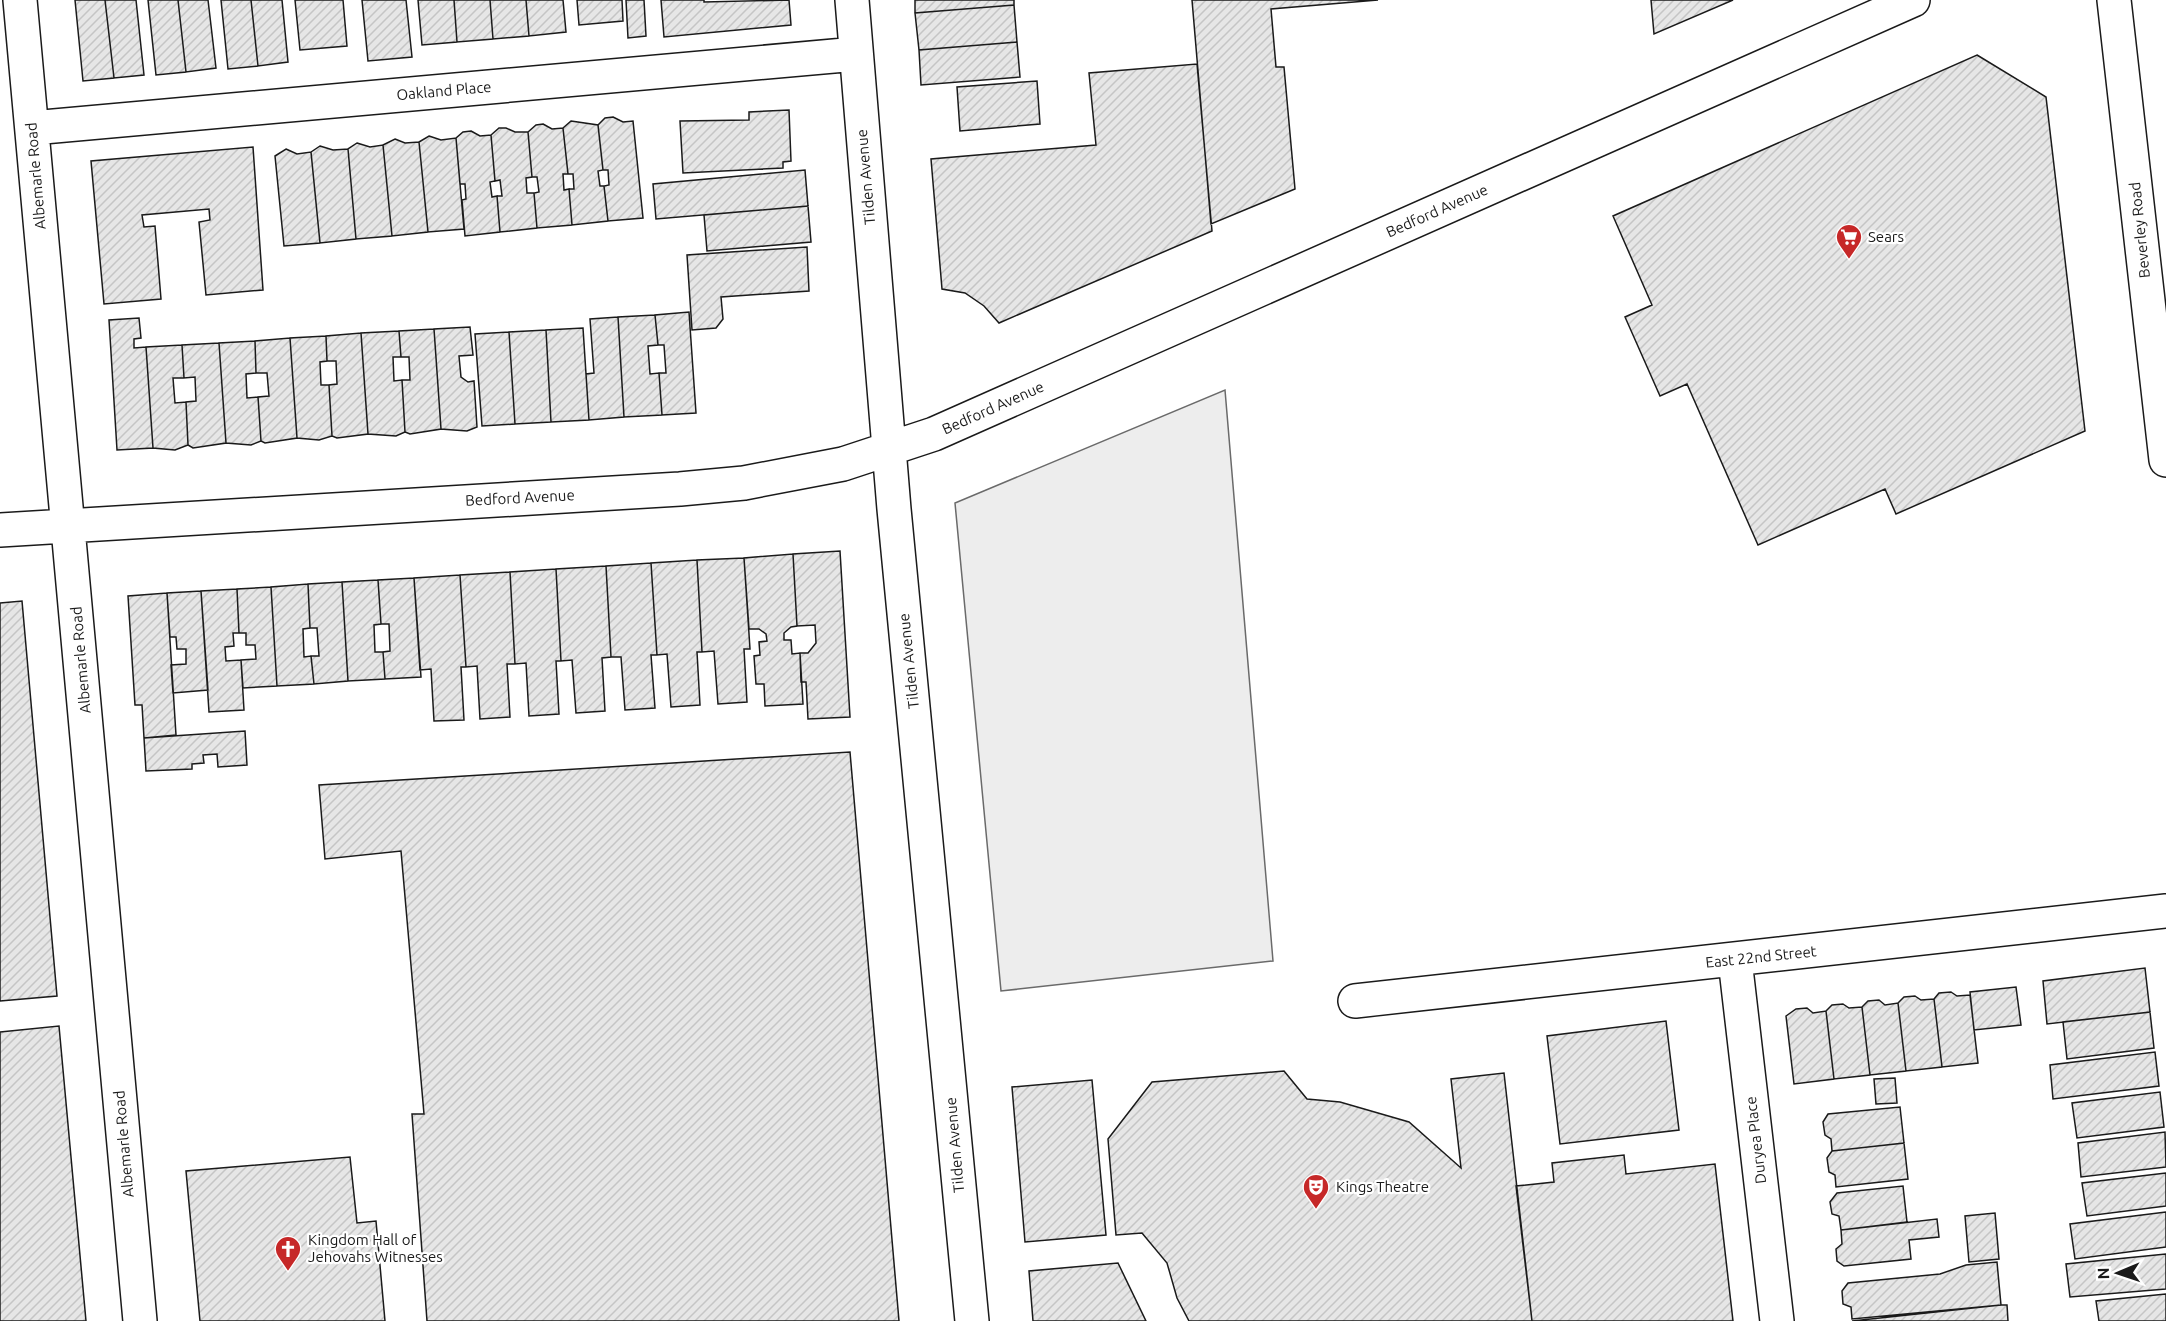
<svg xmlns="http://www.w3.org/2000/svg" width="2166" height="1321" font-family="Ubuntu,sans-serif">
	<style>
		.pitch { fill: #ededed; stroke: #6a6a6a; stroke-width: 1.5 }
		.building { fill: url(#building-hatch); stroke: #1a1a1a; stroke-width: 1.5 }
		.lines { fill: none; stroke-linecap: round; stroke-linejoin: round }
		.minor-casing { stroke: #1a1a1a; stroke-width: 36 }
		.minor { stroke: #fff; stroke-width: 33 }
		.labels { text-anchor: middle; stroke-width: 4.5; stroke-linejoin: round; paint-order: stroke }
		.street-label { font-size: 15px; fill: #1a1a1a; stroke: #fff }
		.poi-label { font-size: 15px; fill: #1a1a1a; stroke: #fff; text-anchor: start }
	</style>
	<defs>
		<pattern id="building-hatch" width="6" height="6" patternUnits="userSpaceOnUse" patternTransform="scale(1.5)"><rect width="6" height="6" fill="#e6e6e6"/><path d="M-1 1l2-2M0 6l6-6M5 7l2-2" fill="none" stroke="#c5c5c5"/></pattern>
	</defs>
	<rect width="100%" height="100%" fill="#fff"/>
	<path class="pitch" d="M1225 390 1273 961 1001 991 955 503Z"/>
	<path class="building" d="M75 0H105L114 78 83 81Z
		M105 0H136L144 75 114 78Z
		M148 0H178L186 72 156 75Z
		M178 0H208L216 68 186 72Z
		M221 0H251L258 66 228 69Z
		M251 0H282L288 62 258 66Z
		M295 0H343L347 46 300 50Z
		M362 0H406L412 57 368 61Z
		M418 0H454L457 42 422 45Z
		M454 0H490L493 39 457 42Z
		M490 0H526L529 36 493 39Z
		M526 0H563L566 32 529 36Z
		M577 0H622L623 21 579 25Z
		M626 0H644L646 36 628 38Z
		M661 0H704V2L789 0 791 25 664 37Z
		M915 0H1014V5L915 13Z
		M1192 0H1378L1271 9 1276 67H1284L1295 189 1211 224Z
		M1651 0H1733L1654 34Z
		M1014 5 1017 42 919 50 915 13Z
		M1017 42 1020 77 921 85 919 50Z
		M1977 55 2046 97 2085 431 1896 514 1885 489 1758 545 1687 384 1660 396 1625 317 1652 305 1613 216Z
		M1197 64 1212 231 999 323 984 306 965 293 942 289 931 159 1096 145 1089 73Z
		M1037 81 1040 124 960 131 957 87Z
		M789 110 791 161 783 162V168L683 173 680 121 749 120V112Z
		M613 117 623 122 633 121 643 218 608 221 604 186 609 185 608 170H603L598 125 605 118Z
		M571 121 598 125 603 170 598 171 600 186H604L608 221 572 225 569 189H574L573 174H568L563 128Z
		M543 124 552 129 563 128 568 174H563L564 190 569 189 572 225 537 228 534 193 539 192 537 177H532L528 132 536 125Z
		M499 128H506L515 132H528L532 177 526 178 527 193H534L537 228 500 232 497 196H502L500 180 495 181 491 135Z
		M471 131 480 136 491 135 495 181 490 182 492 197 497 196 500 232 465 236 462 200 466 199 465 184H460L456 138 463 132Z
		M429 136 441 140 456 138 464 229 428 232 419 142Z
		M395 139 405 143 419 142 428 232 392 236 383 145Z
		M357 143 370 147 383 145 392 236 356 239 348 149Z
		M320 146 333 150 348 149 356 239 320 243 311 152Z
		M253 147 263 290 206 295 199 222 210 220 209 209 142 215 144 227 155 226 161 299 104 304 91 161Z
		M286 149 297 154 311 152 320 243 284 246 275 156Z
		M805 170 808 206 656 219 653 184Z
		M808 206 811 242 707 251 704 215Z
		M807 247 809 291 721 297 723 319 716 328 692 330 687 255Z
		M689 312 696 413 662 415 659 373H666L664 345H658L655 315Z
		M655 315 658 345 648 346 650 374 659 373 662 415 624 417 618 317Z
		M618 317 624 417 589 420 586 374 594 373 590 319Z
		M139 318 141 338 134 339V348L146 347 153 448 117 450 109 320Z
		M470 327 473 355 459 356 461 377 468 382 474 381 477 427 467 431 441 429 434 329Z
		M583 328 589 420 551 422 546 330Z
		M434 329 441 429 410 434 405 432 402 380H410L409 357H401L399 331Z
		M546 330 551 422 515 424 509 332Z
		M399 331 401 357H393L394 381 402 380 405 432 396 436 368 434 361 333Z
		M509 332 515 424 482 426 475 334Z
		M361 333 368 434 337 438 332 436 329 385 337 384 336 361H327L326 336Z
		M326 336 327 361 320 362 321 385H329L332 436 319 440 297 438 290 338Z
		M290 338 297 438 265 443 261 441 258 397 269 396 267 373H256L255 341Z
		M255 341 256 373 246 374 247 398 258 397 261 441 251 445 226 443 219 343Z
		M219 343 226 443 193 448 188 445 186 402 196 401 195 377 184 378 182 345Z
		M182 345 184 378H173L175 403 186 402 188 445 175 450 153 448 146 347Z
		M840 551 850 717 808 719 806 682H801L800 653H808L816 643 815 625 797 626 793 554Z
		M793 554 797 626 791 627 784 633V640H791L792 654 800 653 803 704 765 706 764 684H756L754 656 760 655 759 642 767 641 766 634 759 629H749L744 558Z
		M744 558 750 649H744L747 702 718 704 714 651 702 652 697 560Z
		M697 560 702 652H697L700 705 671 707 667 654 657 655 651 563Z
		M651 563 657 655H651L655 708 625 710 621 657H611L606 566Z
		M606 566 611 657 602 658 605 711 576 713 572 660 561 661 556 569Z
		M556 569 561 661H556L559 714 529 716 526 663 515 664 510 572Z
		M510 572 515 664H507L510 717 480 719 477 666 466 667 460 575Z
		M460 575 466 667H461L464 720 434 721 431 669 420 670 414 578Z
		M414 578 421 677 385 679 383 652 390 651 389 624H381L378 580Z
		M378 580 381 624 374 625 375 652H383L385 679 348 681 342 582Z
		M342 582 348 681 314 684 311 656H319L317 628H310L308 584Z
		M308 584 310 628 303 629 304 657 311 656 314 684 277 686 271 587Z
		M271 587 277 686 243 688 241 660 256 659 255 645H246V633H239L237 589Z
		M237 589 239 633H233L234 646 225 647 226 661 241 660 244 710 209 712 201 591Z
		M201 591 208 690 173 693 171 665 186 664V649H177L176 637H170L167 593Z
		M167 593 176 735 144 738 142 705H135L128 596Z
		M22 601 57 996 0 1001V603Z
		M245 731 247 765 218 767 217 754 203 755 204 763 192 764V769L146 771 144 738Z
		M850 752 899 1321H427L412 1114H424L401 851 325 859 319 785Z
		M2145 968 2150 1012 2047 1024 2043 981Z
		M2016 987 2021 1025 1974 1030 1970 992Z
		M1951 992 1957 996 1970 995 1978 1063 1942 1067 1934 999 1939 993Z
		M1915 996 1921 1000 1934 999 1942 1067 1906 1071 1898 1003 1904 997Z
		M1879 1000 1885 1005 1898 1003 1906 1071 1870 1075 1862 1007 1868 1001Z
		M1843 1004 1849 1008 1862 1007 1870 1075 1834 1079 1826 1011 1832 1005Z
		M1807 1008 1813 1013 1826 1011 1834 1079 1794 1084 1786 1016 1796 1009Z
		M2150 1012 2154 1048 2067 1059 2063 1022Z
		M1666 1021 1679 1130 1560 1144 1547 1036Z
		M59 1026 86 1321H0V1032Z
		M2155 1052 2159 1086 2053 1099 2050 1065Z
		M1284 1071 1307 1099 1340 1102 1409 1122 1461 1168 1451 1079 1504 1073 1532 1321H1189L1177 1298 1167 1263 1142 1233 1116 1235 1108 1139 1152 1082Z
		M1895 1078 1897 1103 1876 1104 1874 1079Z
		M1092 1080 1106 1235 1025 1242 1012 1087Z
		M2160 1092 2164 1127 2077 1138 2072 1103Z
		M1900 1107 1904 1143 1832 1151 1831 1139 1825 1135 1823 1122 1828 1114Z
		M2165 1132 2166 1167 2081 1177 2078 1143Z
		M1904 1143 1908 1179 1836 1187 1835 1175 1829 1172 1827 1158 1832 1151Z
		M1624 1155 1626 1174 1715 1164 1733 1321H1532L1516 1186 1554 1182 1552 1163Z
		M350 1157 357 1223 376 1221 385 1321H200L186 1171Z
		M2166 1173V1206L2087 1216 2082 1183Z
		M1903 1186 1907 1222 1841 1230 1839 1216 1832 1214 1830 1202 1837 1193Z
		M2166 1212V1247L2075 1259 2070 1224Z
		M1995 1213 1999 1259 1969 1262 1965 1216Z
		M1937 1219 1939 1237 1909 1240 1911 1259 1844 1266 1837 1261 1836 1249 1842 1244 1841 1230Z
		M2166 1254V1289L2070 1297 2066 1264Z
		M1997 1262 2001 1305 1852 1319 1851 1307 1843 1304 1842 1291 1848 1283 1940 1274 1966 1265Z
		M1118 1263 1146 1321H1033L1029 1271Z
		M2166 1294V1321H2099L2096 1301Z
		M2001 1305H2007L2008 1321H1852Z"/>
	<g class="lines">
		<g class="minor-casing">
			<path id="minor" d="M20 0 140 1321
				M852 0 894 509 972 1321
				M2114 0 2166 460
				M32 128 856 54
				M0 530 680 489 744 483 843 464 934 434 1913 0
				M1735 960 1777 1321
				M1355 1001 2166 911"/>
		</g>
		<use href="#minor" class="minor"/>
	</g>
	<defs>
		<g id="supermarket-pin" transform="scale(1.35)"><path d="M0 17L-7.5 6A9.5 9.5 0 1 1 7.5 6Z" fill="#c62828" stroke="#fff"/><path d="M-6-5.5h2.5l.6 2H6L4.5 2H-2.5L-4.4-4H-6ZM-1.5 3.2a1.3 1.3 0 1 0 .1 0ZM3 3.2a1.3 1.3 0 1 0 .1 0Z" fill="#fff"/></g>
		<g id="theatre-pin" transform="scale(1.35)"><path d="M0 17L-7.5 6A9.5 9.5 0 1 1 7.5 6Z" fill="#c62828" stroke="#fff"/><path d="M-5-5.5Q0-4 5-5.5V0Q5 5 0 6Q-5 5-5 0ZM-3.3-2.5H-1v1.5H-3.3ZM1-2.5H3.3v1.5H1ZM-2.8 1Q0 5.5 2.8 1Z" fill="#fff"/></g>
		<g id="church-pin" transform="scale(1.35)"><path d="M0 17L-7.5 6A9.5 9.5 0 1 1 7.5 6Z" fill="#c62828" stroke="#fff"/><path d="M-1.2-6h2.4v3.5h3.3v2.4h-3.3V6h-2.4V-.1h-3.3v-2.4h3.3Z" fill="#fff"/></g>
	</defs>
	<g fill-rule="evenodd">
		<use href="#supermarket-pin" x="1849" y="237"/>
		<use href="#theatre-pin" x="1316" y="1187"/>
		<use href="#church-pin" x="288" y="1249"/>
	</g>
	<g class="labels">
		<g class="street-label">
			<text transform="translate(444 91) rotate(-5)" y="5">Oakland Place</text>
			<text transform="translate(36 176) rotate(-95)" y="5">Albemarle Road</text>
			<text transform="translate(866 177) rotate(-95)" y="5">Tilden Avenue</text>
			<text transform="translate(1437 211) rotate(-24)" y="5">Bedford Avenue</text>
			<text transform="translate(2140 230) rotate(-96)" y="5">Beverley Road</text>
			<text transform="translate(993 408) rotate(-24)" y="5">Bedford Avenue</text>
			<text transform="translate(520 498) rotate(-3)" y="5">Bedford Avenue</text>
			<text transform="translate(81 660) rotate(-95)" y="5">Albemarle Road</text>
			<text transform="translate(909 661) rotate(-96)" y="5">Tilden Avenue</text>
			<text transform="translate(1761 957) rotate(-6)" y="5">East 22nd Street</text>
			<text transform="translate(1756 1140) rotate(-97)" y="5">Duryea Place</text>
			<text transform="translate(124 1144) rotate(-95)" y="5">Albemarle Road</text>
			<text transform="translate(955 1145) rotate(-95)" y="5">Tilden Avenue</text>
		</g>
		<g class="poi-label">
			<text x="1868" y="242">Sears</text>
			<text x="1336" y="1192">Kings Theatre</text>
			<text x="308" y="1245">Kingdom Hall of<tspan x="308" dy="17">Jehovahs Witnesses</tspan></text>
		</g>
	</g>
	<g transform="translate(2118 1273) rotate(268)" stroke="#ffffff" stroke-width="4.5" paint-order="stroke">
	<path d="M0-4.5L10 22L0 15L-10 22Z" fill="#1a1a1a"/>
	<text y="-9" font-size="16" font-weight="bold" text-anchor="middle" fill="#1a1a1a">N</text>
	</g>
</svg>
